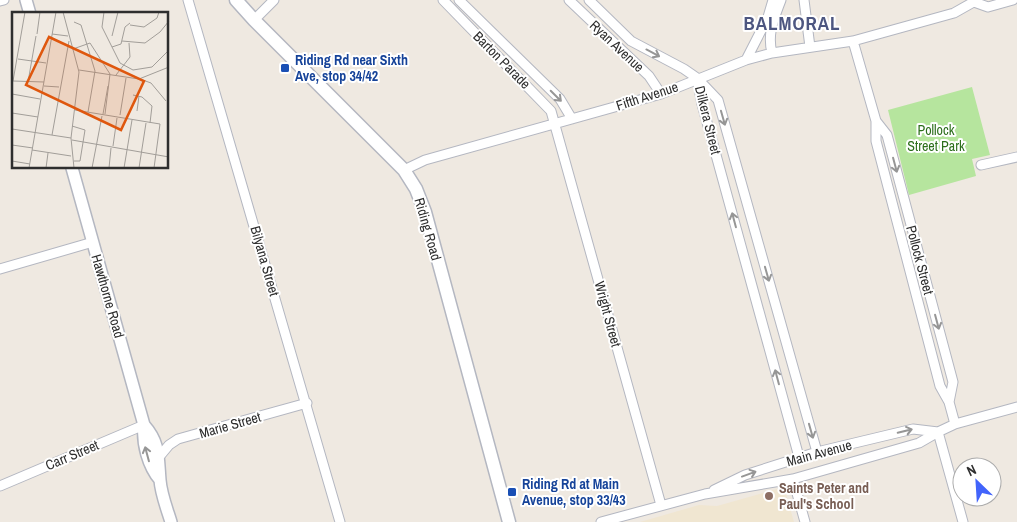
<svg xmlns="http://www.w3.org/2000/svg" width="1017" height="522" font-family="'Archivo Narrow',sans-serif">
	<style>
		.education { fill: #f0e6d1 }
		.green { fill: #b6e59e }
		.lines { fill: none; stroke-linecap: round; stroke-linejoin: round }
		.minor-casing { stroke: #b4b7c1; stroke-width: 11 }
		.tertiary-casing { stroke: #b4b7c1; stroke-width: 14 }
		.secondary-casing { stroke: #b4b7c1; stroke-width: 15 }
		.minor { stroke: #fff; stroke-width: 9 }
		.tertiary { stroke: #fff; stroke-width: 11 }
		.secondary { stroke: #fff; stroke-width: 12 }
		.oneway { stroke: #969696 }
		.transit-dot { fill: #1a4fb4; stroke: #fff; stroke-width: 2 }
		.education-dot { fill: #8d6e63; stroke: #fff; stroke-width: 2 }
		.labels { text-anchor: middle; stroke-width: 4; stroke-linejoin: round; paint-order: stroke }
		.street-label { font-size: 14px; fill: #2e2e2e; stroke: #fff }
		.transit-label { font-size: 14px; font-weight: bold; fill: #164399; stroke: #fff; text-anchor: start }
		.park-label { font-size: 14px; fill: #2c6e1b; stroke: #fff }
		.education-label { font-size: 14px; font-weight: bold; fill: #785e54; stroke: #fff; text-anchor: start }
		.district-label { font-size: 19px; font-weight: bold; letter-spacing: 1px; fill: #4d5680; stroke: #fff }
		.inset-road { fill: none; stroke: #a29e99; stroke-width: 1 }
		.view { fill: #df570e; fill-opacity: 0.15; stroke: #df570e; stroke-width: 2.5 }
		.inset-edge { fill: none; stroke: #2e2e2e; stroke-width: 2.5 }
	</style>
	<rect width="100%" height="100%" fill="#efe9e1"/>
	<path class="education" d="M784 487 794 522H640L699 505 717 506Z"/>
	<path class="green" d="M972 87 990 155 972 159 976 176 909 195 888 110Z"/>
	<g class="lines">
		<g class="minor-casing">
			<path id="minor" d="M188 0 340 522
				M443 0 551 111 661 505
				M459 0 560 99 572 119
				M569 0 649 76 661 94
				M589 0 631 41 684 69 697 78 718 100 817 452
				M804 0 810 47
				M0 1 4 0
				M974 2 988 7 1013 0
				M254 20 274 0
				M853 41 876 121V141L940 386 949 402 955 424
				M772 53C767 33 774 19 781 0
				M746 60 768 17 773 0
				M697 78 702 104 799 457
				M876 121 887 135 953 382 949 402
				M981 165 1017 157
				M404 170 425 160 661 94 746 60 772 53 853 41 954 13 977 0
				M0 269 93 242
				M938 432 963 522
				M159 457 169 445 178 439 307 403
				M793 479 805 522
				M0 486 144 425
				M714 490 745 475 817 452 913 429 938 432
				M601 522 705 494 793 479 919 443 938 432 955 424 1017 407"/>
		</g>
		<g class="tertiary-casing">
			<path id="tertiary" d="M26 0 30 14
				M72 168 144 425C142 443 148 466 160 480
				M144 425C160 443 158 457 160 480 161 494 167 509 171 522"/>
		</g>
		<g class="secondary-casing">
			<path id="secondary" d="M236 0 254 20 404 170 416 189 425 212 509 522"/>
		</g>
		<use href="#minor" class="minor"/>
		<use href="#tertiary" class="tertiary"/>
		<use href="#secondary" class="secondary"/>
	</g>
	<defs><path id="oneway-shaft" d="M-6 0H5M1.5-3L5.5 0L1.5 3" fill="none" stroke-width="1.6" stroke-linecap="round" stroke-linejoin="round" transform="scale(1.25)"/></defs>
	<g class="oneway">
		<use href="#oneway-shaft" transform="translate(653 53) rotate(28)"/>
		<use href="#oneway-shaft" transform="translate(556 96) rotate(45)"/>
		<use href="#oneway-shaft" transform="translate(723 118) rotate(74)"/>
		<use href="#oneway-shaft" transform="translate(895 165) rotate(75)"/>
		<use href="#oneway-shaft" transform="translate(734 220) rotate(-105)"/>
		<use href="#oneway-shaft" transform="translate(767 274) rotate(74)"/>
		<use href="#oneway-shaft" transform="translate(937 322) rotate(75)"/>
		<use href="#oneway-shaft" transform="translate(777 377) rotate(-105)"/>
		<use href="#oneway-shaft" transform="translate(811 431) rotate(74)"/>
		<use href="#oneway-shaft" transform="translate(905 431) rotate(-13)"/>
		<use href="#oneway-shaft" transform="translate(147 454) rotate(-105)"/>
		<use href="#oneway-shaft" transform="translate(749 474) rotate(-20)"/>
	</g>
	<g class="transit-dot">
		<rect x="280" y="63" width="10" height="10" rx="2.5"/>
		<rect x="507" y="487" width="10" height="10" rx="2.5"/>
	</g>
	<circle class="education-dot" cx="769" cy="496" r="5"/>
	<g class="labels">
		<g class="street-label">
			<text transform="translate(617 46) rotate(43)" y="5">Ryan Avenue</text>
			<text transform="translate(502 60) rotate(45)" y="5">Barton Parade</text>
			<text transform="translate(647 96) rotate(-18)" y="5">Fifth Avenue</text>
			<text transform="translate(708 120) rotate(76)" y="5">Dilkera Street</text>
			<text transform="translate(428 229) rotate(74)" y="5">Riding Road</text>
			<text transform="translate(920 260) rotate(75)" y="5">Pollock Street</text>
			<text transform="translate(265 261) rotate(74)" y="5">Bilyana Street</text>
			<text transform="translate(108 296) rotate(74)" y="5">Hawthorne Road</text>
			<text transform="translate(608 314) rotate(75)" y="5">Wright Street</text>
			<text transform="translate(230 425) rotate(-16)" y="5">Marie Street</text>
			<text transform="translate(819 453) rotate(-15)" y="5">Main Avenue</text>
			<text transform="translate(72 455) rotate(-23)" y="5">Carr Street</text>
		</g>
		<g class="transit-label">
			<text x="295" y="65">Riding Rd near Sixth<tspan x="295" dy="16">Ave, stop 34/42</tspan></text>
			<text x="522" y="489">Riding Rd at Main<tspan x="522" dy="16">Avenue, stop 33/43</tspan></text>
		</g>
		<g class="park-label">
			<text x="936" y="135">Pollock<tspan x="936" dy="16">Street Park</tspan></text>
		</g>
		<g class="education-label">
			<text x="779" y="493">Saints Peter and<tspan x="779" dy="16">Paul's School</tspan></text>
		</g>
		<g class="district-label">
			<text x="792" y="30">BALMORAL</text>
		</g>
	</g>
	<g transform="translate(12 12)">
		<rect width="156" height="156" fill="#efe9e1"/>
		<path class="inset-road" d="M51 0 67 60 59 126 62 156M92 0 90 15 108 51 121 58 140 55 157 38M62 10 69 13 83 59 76 100M118 13 132 15 145 6 147 0M25 22 28 0M40 22 56 24M100 24 106 0M110 29 133 31 148 20 157 9M78 31 98 62M100 35 109 32 113 15 118 11M61 37 78 31M6 47 34 51M67 58 127 67 157 55M104 63 118 45 117 31M128 67 139 71 154 89M1 69 13 0M1 69 32 70M16 70 24 24M32 74 47 75M0 82 28 87M121 83 130 85 140 94 138 111M63 98 148 112 142 156M125 99 127 84M0 101 26 105M91 102 96 74M93 102 98 62M108 103 114 66M60 114 73 118 68 149H62M0 117 59 126M40 123 57 29M60 128 157 145M0 133 21 136M101 134 105 106M20 138 59 144M0 149 18 152M17 156 44 0M34 156 36 141M80 156 90 104M97 156 99 136M112 156 120 108M127 156 134 111"/>
		<path class="view" d="M37 25 132 69 109 118 14 73Z"/>
		<rect width="156" height="156" class="inset-edge"/>
	</g>
	<g transform="translate(977 482) rotate(335)"><circle r="24" fill="#ffffff" stroke="#ababab"/>
	<path d="M0-4L9 19L0 12L-9 19Z" fill="#4264fb"/>
	<text y="-8" font-size="14" font-weight="bold" text-anchor="middle" fill="#2e2e2e">N</text>
	</g>
</svg>
